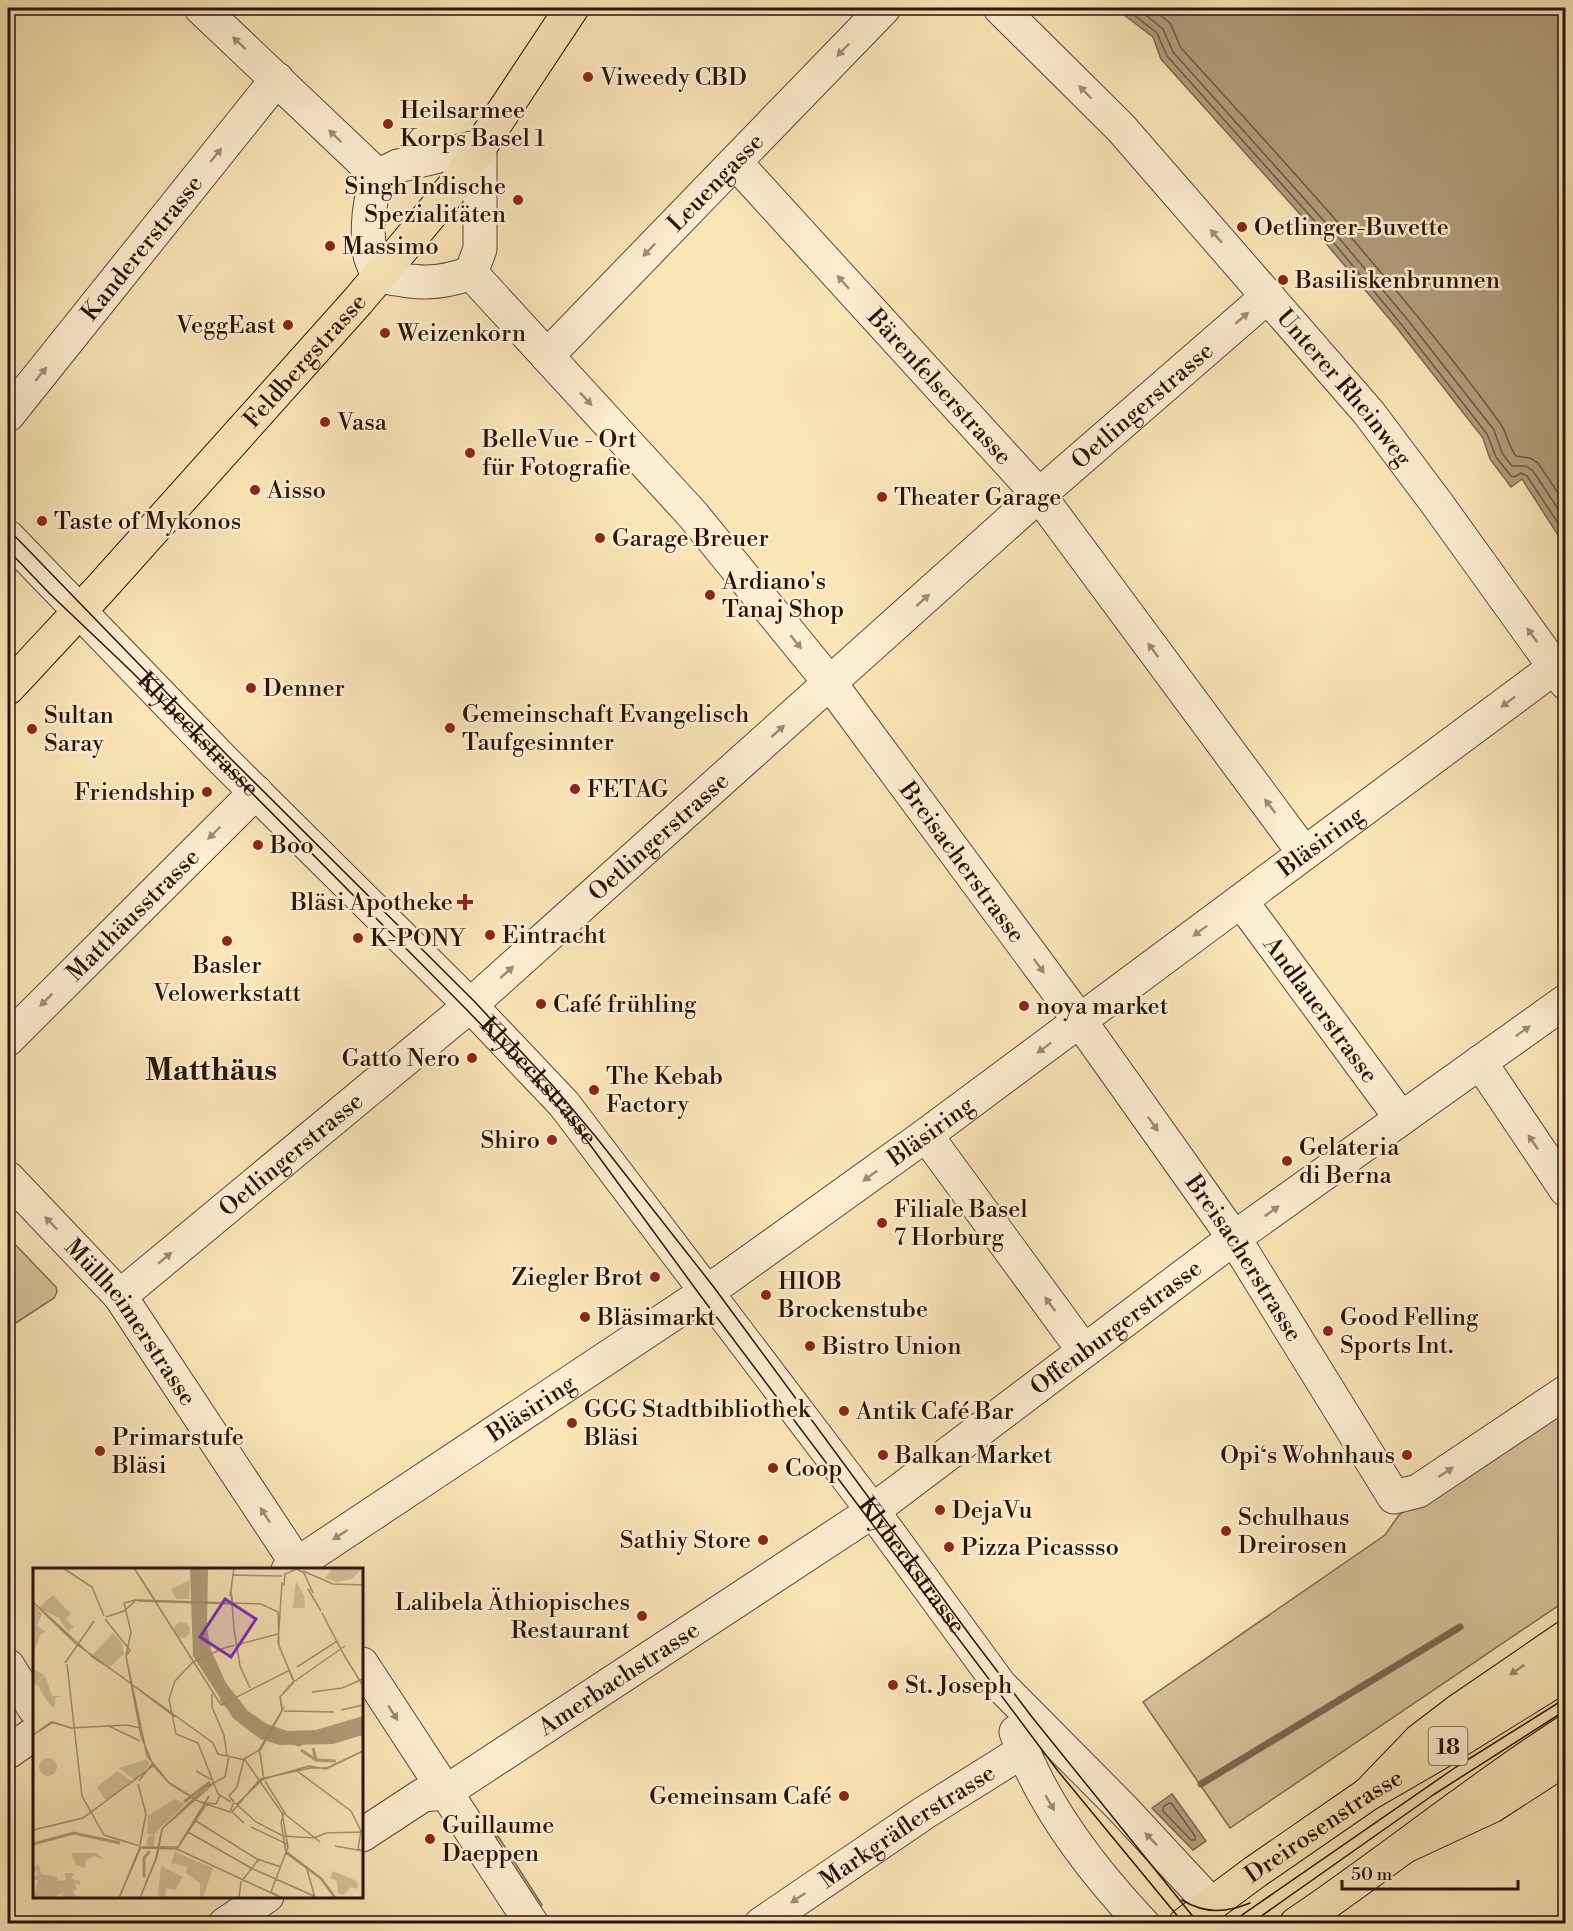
<svg xmlns="http://www.w3.org/2000/svg" width="1573" height="1931" font-family="'Libre Bodoni',serif">
	<style>
		.green { fill: #d6c19a; stroke: #806a53; stroke-width: 1.5 }
		.water { fill: #b39e7d; stroke: #7c6750; stroke-width: 1.5 }
		.lines { fill: none; stroke-linecap: round; stroke-linejoin: round }
		.shore { stroke: #6e5944; stroke-width: 1.5 }
		.stream { stroke: #7c6750; stroke-width: 7 }
		.minor-casing { stroke: #5d4837; stroke-width: 35 }
		.major-casing { stroke: #29140c; stroke-width: 35 }
		.highway-casing { stroke: #29140c; stroke-width: 35 }
		.minor { stroke: #fceed0; stroke-width: 33 }
		.major { stroke: #fae5b7; stroke-width: 33 }
		.highway { stroke: #fae5b7; stroke-width: 33 }
		.tram { stroke: #29140c; stroke-width: 1.5 }
		.oneway { fill: #9d8c78 }
		.oneway2 { fill: #9c876a }
		.poi-dot { fill: #8f2418; stroke: #fceed0; stroke-width: 2 }
		.labels { text-anchor: middle; stroke-width: 5; stroke-linejoin: round; paint-order: stroke }
		.shield { fill: #fceed0; stroke: #685547; stroke-width: 1.5 }
		.shield-label { font-size: 22px; font-weight: bold; fill: #29140c }
		.poi-label { font-size: 24px; fill: #29140c; stroke: #fceed0; text-anchor: start }
		.street-label { font-size: 24px; fill: #29140c; stroke: #fceed0 }
		.district-label { font-size: 30px; font-weight: bold; fill: #29140c; stroke: #fceed0 }
		.inset-river { fill: none; stroke: #b39e7d; stroke-width: 3 }
		.inset-road { fill: none; stroke: #a69173; stroke-width: 1.5 }
		.view { fill: #7b2cbf; fill-opacity: 0.15; stroke: #7b2cbf; stroke-width: 3 }
		.inset-edge { fill: none; stroke: #29140c; stroke-width: 3 }
	</style>
	<rect width="100%" height="100%" fill="#fae5b7"/>
	<filter id="stains"><feTurbulence type="fractalNoise" baseFrequency=".00333" numOctaves="4"/><feColorMatrix values="0 0 0 0 .2 0 0 0 0 .09 0 0 0 0 .02 0 0 0 .5 -.17"/></filter>
	<radialGradient id="worn" r=".72"><stop offset=".6" stop-color="#630" stop-opacity="0"/><stop offset="1" stop-color="#630" stop-opacity=".3"/></radialGradient>
	<path class="green" d="M8 1237 56 1287 57 1292 54 1298 8 1328Z
		M1565 1404V1601L1230 1828 1143 1702 1385 1535 1399 1515Z
		M498 1836 542 1905 536 1909 492 1840Z"/>
	<path class="water" d="M1115 8H1565V546L1522 479 1511 487 1490 459 1483 438 1397 328 1324 241 1161 59 1153 37Z
		M1172 1794 1206 1841 1193 1850 1152 1808Z"/>
	<g class="lines">
		<path class="shore" d="M1125 8 1157 33 1167 56 1329 237 1401 324 1487 434 1496 457 1511 476 1514 477 1521 473 1527 476 1566 535
			M1137 8 1163 29 1173 52 1334 232 1407 319 1494 430 1502 453 1512 466H1526L1533 471 1566 521
			M1151 8 1170 23 1181 48C1291 169 1403 290 1500 423 1507 433 1508 446 1516 456L1530 458 1538 463 1566 505
			M1169 1803 1172 1804 1195 1836V1840H1191L1163 1811V1807Z"/>
		<path class="stream" d="M1201 1784 1460 1627"/>
		<g class="minor-casing">
			<g id="minor">
				<path d="M201 8 378 176"/>
				<path id="s1" d="M1000 8 1121 128 1369 413 1438 505 1566 683"/>
				<path d="M480 146V249L471 273C435 286 416 283 379 276 376 270 371 262 370 255 366 230 369 199 378 176L398 166Z"/>
				<path id="s2" d="M735 162 1039 495 1304 853"/>
				<path id="s3" d="M471 273 693 515 830 683 1080 1021 1234 1238 1394 1497 1418 1491 1566 1392"/>
				<path id="s4" d="M547 356 884 8"/>
				<path id="s5" d="M8 415 277 79"/>
				<path id="s6" d="M8 537 223 760 470 1005 564 1104 872 1510 1000 1685 1122 1808 1211 1904"/>
				<path id="s7" d="M1241 901 1401 1118"/>
				<path id="s8" d="M8 1039 256 792"/>
				<path d="M1480 1062 1566 1190"/>
				<path d="M926 1135 1084 1351"/>
				<path id="s9" d="M8 1178 120 1296 301 1570"/>
				<path id="s10" d="M120 1296 466 1009 1039 495 1268 296"/>
				<path id="s11" d="M288 1570 724 1280 926 1135 1555 667"/>
				<path d="M362 1664 532 1924"/>
				<path d="M8 1666 34 1708"/>
				<path d="M1016 1732C1041 1804 1091 1869 1143 1924"/>
				<path d="M8 1752 34 1734"/>
				<path id="s12" d="M362 1835 423 1795 444 1793 867 1515 1234 1238 1566 1001"/>
				<path d="M225 1924 267 1896"/>
				<path id="s13" d="M761 1924 924 1813 1023 1751"/>
			</g>
		</g>
		<g class="major-casing">
			<g id="major">
				<path id="s14" d="M8 688 101 588 358 301 401 250 454 186 572 8"/>
				<path id="s15" d="M1185 1924 1255 1872 1368 1794 1432 1757 1566 1674"/>
				<path d="M1296 1924C1388 1862 1473 1792 1566 1732"/>
			</g>
		</g>
		<g class="highway-casing">
			<path id="highway" d="M1368 1794 1420 1740 1458 1711 1566 1637
				M1408 1845 1492 1806 1566 1758"/>
		</g>
		<use href="#minor" class="minor"/>
		<use href="#major" class="major"/>
		<use href="#highway" class="highway"/>
		<path class="tram" d="M8 529 228 756 474 1001 553 1086 596 1137 713 1286 975 1642 1032 1717 1199 1924
			M8 550 49 593 132 672 466 1009 546 1092 588 1142 700 1295 1058 1771 1184 1924
			M1182 1900C1205 1914 1226 1913 1250 1903
			M1229 1924 1456 1767 1566 1698
			M1250 1924 1433 1795 1566 1710"/>
	</g>
	<defs><path id="oneway-solid" d="M-6-.8H1V-3.2L6.5 0L1 3.2V.8H-6Z" transform="scale(1.5)"/></defs>
	<g class="oneway">
		<use href="#oneway-solid" transform="translate(239 43) rotate(-137)"/>
		<use href="#oneway-solid" transform="translate(843 50) rotate(134)"/>
		<use href="#oneway-solid" transform="translate(1085 92) rotate(-135)"/>
		<use href="#oneway-solid" transform="translate(335 136) rotate(-136)"/>
		<use href="#oneway-solid" transform="translate(216 155) rotate(-51)"/>
		<use href="#oneway-solid" transform="translate(1216 236) rotate(-131)"/>
		<use href="#oneway-solid" transform="translate(649 250) rotate(134)"/>
		<use href="#oneway-solid" transform="translate(843 282) rotate(-132)"/>
		<use href="#oneway-solid" transform="translate(1242 318) rotate(-41)"/>
		<use href="#oneway-solid" transform="translate(41 374) rotate(-51)"/>
		<use href="#oneway-solid" transform="translate(586 399) rotate(47)"/>
		<use href="#oneway-solid" transform="translate(923 600) rotate(-42)"/>
		<use href="#oneway-solid" transform="translate(1532 635) rotate(-126)"/>
		<use href="#oneway-solid" transform="translate(796 642) rotate(51)"/>
		<use href="#oneway-solid" transform="translate(1153 650) rotate(-127)"/>
		<use href="#oneway-solid" transform="translate(1508 702) rotate(143)"/>
		<use href="#oneway-solid" transform="translate(778 731) rotate(-42)"/>
		<use href="#oneway-solid" transform="translate(1270 806) rotate(-127)"/>
		<use href="#oneway-solid" transform="translate(214 833) rotate(135)"/>
		<use href="#oneway-solid" transform="translate(1200 931) rotate(143)"/>
		<use href="#oneway-solid" transform="translate(1039 966) rotate(54)"/>
		<use href="#oneway-solid" transform="translate(507 972) rotate(-42)"/>
		<use href="#oneway-solid" transform="translate(46 1000) rotate(135)"/>
		<use href="#oneway-solid" transform="translate(1523 1031) rotate(-35)"/>
		<use href="#oneway-solid" transform="translate(1044 1048) rotate(143)"/>
		<use href="#oneway-solid" transform="translate(1153 1124) rotate(55)"/>
		<use href="#oneway-solid" transform="translate(1533 1142) rotate(-124)"/>
		<use href="#oneway-solid" transform="translate(870 1176) rotate(144)"/>
		<use href="#oneway-solid" transform="translate(1272 1211) rotate(-36)"/>
		<use href="#oneway-solid" transform="translate(51 1223) rotate(-134)"/>
		<use href="#oneway-solid" transform="translate(165 1258) rotate(-40)"/>
		<use href="#oneway-solid" transform="translate(1050 1304) rotate(-126)"/>
		<use href="#oneway-solid" transform="translate(1446 1472) rotate(-34)"/>
		<use href="#oneway-solid" transform="translate(265 1515) rotate(-123)"/>
		<use href="#oneway-solid" transform="translate(340 1535) rotate(147)"/>
		<use href="#oneway-solid" transform="translate(393 1713) rotate(57)"/>
		<use href="#oneway-solid" transform="translate(1050 1803) rotate(60)"/>
		<use href="#oneway-solid" transform="translate(1151 1839) rotate(-134)"/>
		<use href="#oneway-solid" transform="translate(798 1898) rotate(146)"/>
	</g>
	<use class="oneway2" href="#oneway-solid" transform="translate(1517 1670) rotate(145)"/>
	<g class="poi-dot">
		<circle cx="588" cy="77" r="6"/>
		<circle cx="388" cy="124" r="6"/>
		<circle cx="518" cy="200" r="6"/>
		<circle cx="1242" cy="227" r="6"/>
		<circle cx="330" cy="246" r="6"/>
		<circle cx="1283" cy="280" r="6"/>
		<circle cx="288" cy="325" r="6"/>
		<circle cx="385" cy="333" r="6"/>
		<circle cx="325" cy="422" r="6"/>
		<circle cx="470" cy="453" r="6"/>
		<circle cx="255" cy="490" r="6"/>
		<circle cx="882" cy="497" r="6"/>
		<circle cx="42" cy="521" r="6"/>
		<circle cx="600" cy="538" r="6"/>
		<circle cx="710" cy="595" r="6"/>
		<circle cx="251" cy="688" r="6"/>
		<circle cx="450" cy="728" r="6"/>
		<circle cx="32" cy="729" r="6"/>
		<circle cx="575" cy="789" r="6"/>
		<circle cx="207" cy="792" r="6"/>
		<circle cx="258" cy="845" r="6"/>
		<path d="M462 893h6v6h6v6h-6v6h-6v-6h-6v-6h6z"/>
		<circle cx="490" cy="935" r="6"/>
		<circle cx="358" cy="938" r="6"/>
		<circle cx="227" cy="941" r="6"/>
		<circle cx="541" cy="1004" r="6"/>
		<circle cx="1024" cy="1006" r="6"/>
		<circle cx="472" cy="1058" r="6"/>
		<circle cx="594" cy="1090" r="6"/>
		<circle cx="552" cy="1140" r="6"/>
		<circle cx="1287" cy="1161" r="6"/>
		<circle cx="882" cy="1223" r="6"/>
		<circle cx="655" cy="1277" r="6"/>
		<circle cx="766" cy="1295" r="6"/>
		<circle cx="585" cy="1317" r="6"/>
		<circle cx="1328" cy="1331" r="6"/>
		<circle cx="810" cy="1346" r="6"/>
		<circle cx="844" cy="1411" r="6"/>
		<circle cx="572" cy="1423" r="6"/>
		<circle cx="100" cy="1451" r="6"/>
		<circle cx="883" cy="1455" r="6"/>
		<circle cx="1407" cy="1455" r="6"/>
		<circle cx="773" cy="1468" r="6"/>
		<circle cx="940" cy="1510" r="6"/>
		<circle cx="1226" cy="1531" r="6"/>
		<circle cx="763" cy="1540" r="6"/>
		<circle cx="949" cy="1547" r="6"/>
		<circle cx="642" cy="1616" r="6"/>
		<circle cx="893" cy="1685" r="6"/>
		<circle cx="844" cy="1796" r="6"/>
		<circle cx="430" cy="1839" r="6"/>
	</g>
	<g class="labels">
		<rect class="shield" x="1428.5" y="1727" width="39" height="38" rx="4.5"/>
		<g class="shield-label">
			<text x="1448" y="1754">18</text>
		</g>
		<g class="poi-label">
			<text x="600" y="85">Viweedy CBD</text>
			<text x="400" y="118">Heilsarmee<tspan x="400" dy="28">Korps Basel 1</tspan></text>
			<text x="506" y="194" text-anchor="end">Singh Indische<tspan x="506" dy="28">Spezialitäten</tspan></text>
			<text x="1254" y="235">Oetlinger-Buvette</text>
			<text x="342" y="254">Massimo</text>
			<text x="1295" y="288">Basiliskenbrunnen</text>
			<text x="276" y="333" text-anchor="end">VeggEast</text>
			<text x="397" y="341">Weizenkorn</text>
			<text x="337" y="430">Vasa</text>
			<text x="482" y="447">BelleVue - Ort<tspan x="482" dy="28">für Fotografie</tspan></text>
			<text x="267" y="498">Aisso</text>
			<text x="894" y="505">Theater Garage</text>
			<text x="54" y="529">Taste of Mykonos</text>
			<text x="612" y="546">Garage Breuer</text>
			<text x="722" y="589">Ardiano's<tspan x="722" dy="28">Tanaj Shop</tspan></text>
			<text x="263" y="696">Denner</text>
			<text x="462" y="722">Gemeinschaft Evangelisch<tspan x="462" dy="28">Taufgesinnter</tspan></text>
			<text x="44" y="723">Sultan<tspan x="44" dy="28">Saray</tspan></text>
			<text x="587" y="797">FETAG</text>
			<text x="195" y="800" text-anchor="end">Friendship</text>
			<text x="270" y="853">Boo</text>
			<text x="453" y="910" text-anchor="end">Bläsi Apotheke</text>
			<text x="502" y="943">Eintracht</text>
			<text x="370" y="946">K-PONY</text>
			<text x="227" y="973" text-anchor="middle">Basler<tspan x="227" dy="28">Velowerkstatt</tspan></text>
			<text x="553" y="1012">Café frühling</text>
			<text x="1036" y="1014">noya market</text>
			<text x="460" y="1066" text-anchor="end">Gatto Nero</text>
			<text x="606" y="1084">The Kebab<tspan x="606" dy="28">Factory</tspan></text>
			<text x="540" y="1148" text-anchor="end">Shiro</text>
			<text x="1299" y="1155">Gelateria<tspan x="1299" dy="28">di Berna</tspan></text>
			<text x="894" y="1217">Filiale Basel<tspan x="894" dy="28">7 Horburg</tspan></text>
			<text x="643" y="1285" text-anchor="end">Ziegler Brot</text>
			<text x="778" y="1289">HIOB<tspan x="778" dy="28">Brockenstube</tspan></text>
			<text x="597" y="1325">Bläsimarkt</text>
			<text x="1340" y="1325">Good Felling<tspan x="1340" dy="28">Sports Int.</tspan></text>
			<text x="822" y="1354">Bistro Union</text>
			<text x="584" y="1417">GGG Stadtbibliothek<tspan x="584" dy="28">Bläsi</tspan></text>
			<text x="856" y="1419">Antik Café Bar</text>
			<text x="112" y="1445">Primarstufe<tspan x="112" dy="28">Bläsi</tspan></text>
			<text x="895" y="1463">Balkan Market</text>
			<text x="1395" y="1463" text-anchor="end">Opi‘s Wohnhaus</text>
			<text x="785" y="1476">Coop</text>
			<text x="952" y="1518">DejaVu</text>
			<text x="1238" y="1525">Schulhaus<tspan x="1238" dy="28">Dreirosen</tspan></text>
			<text x="751" y="1548" text-anchor="end">Sathiy Store</text>
			<text x="961" y="1555">Pizza Picassso</text>
			<text x="630" y="1610" text-anchor="end">Lalibela Äthiopisches<tspan x="630" dy="28">Restaurant</tspan></text>
			<text x="905" y="1693">St. Joseph</text>
			<text x="832" y="1804" text-anchor="end">Gemeinsam Café</text>
			<text x="442" y="1833">Guillaume<tspan x="442" dy="28">Daeppen</tspan></text>
		</g>
		<g class="street-label">
			<text dy="8" stroke="none"><textPath href="#s4" startOffset="242">Leuengasse</textPath></text>
			<text dy="8" stroke="none"><textPath href="#s5" startOffset="214">Kandererstrasse</textPath></text>
			<text dy="8" stroke="none"><textPath href="#s14" startOffset="442">Feldbergstrasse</textPath></text>
			<text dy="8" stroke="none"><textPath href="#s2" startOffset="304">Bärenfelserstrasse</textPath></text>
			<text dy="8" stroke="none"><textPath href="#s1" startOffset="513">Unterer Rheinweg</textPath></text>
			<text dy="8" stroke="none"><textPath href="#s10" startOffset="1356">Oetlingerstrasse</textPath></text>
			<text dy="8" stroke="none"><textPath href="#s6" startOffset="274">Klybeckstrasse</textPath></text>
			<text dy="8" stroke="none"><textPath href="#s10" startOffset="708">Oetlingerstrasse</textPath></text>
			<text dy="8" stroke="none"><textPath href="#s11" startOffset="1264">Bläsiring</textPath></text>
			<text dy="8" stroke="none"><textPath href="#s3" startOffset="768">Breisacherstrasse</textPath></text>
			<text dy="8" stroke="none"><textPath href="#s8" startOffset="176">Matthäusstrasse</textPath></text>
			<text dy="8" stroke="none"><textPath href="#s7" startOffset="135">Andlauerstrasse</textPath></text>
			<text dy="8" stroke="none"><textPath href="#s6" startOffset="760">Klybeckstrasse</textPath></text>
			<text dy="8" stroke="none"><textPath href="#s11" startOffset="778">Bläsiring</textPath></text>
			<text dy="8" stroke="none"><textPath href="#s10" startOffset="222">Oetlingerstrasse</textPath></text>
			<text dy="8" stroke="none"><textPath href="#s3" startOffset="1254">Breisacherstrasse</textPath></text>
			<text dy="8" stroke="none"><textPath href="#s9" startOffset="190">Müllheimerstrasse</textPath></text>
			<text dy="8" stroke="none"><textPath href="#s12" startOffset="912">Offenburgerstrasse</textPath></text>
			<text dy="8" stroke="none"><textPath href="#s11" startOffset="292">Bläsiring</textPath></text>
			<text dy="8" stroke="none"><textPath href="#s6" startOffset="1372">Klybeckstrasse</textPath></text>
			<text dy="8" stroke="none"><textPath href="#s12" startOffset="303">Amerbachstrasse</textPath></text>
			<text dy="8" stroke="none"><textPath href="#s13" startOffset="176">Markgräflerstrasse</textPath></text>
			<text dy="8" stroke="none"><textPath href="#s15" startOffset="170">Dreirosenstrasse</textPath></text>
		</g>
		<g class="district-label">
			<text x="211" y="1080">Matthäus</text>
		</g>
	</g>
	<g transform="translate(33 1568)">
		<rect width="330" height="330" fill="#fae5b7"/>
		<path d="M300 0H330L319 11 303 14 292 10ZM157 12 156 31H143L138 21ZM263 13 271 28 272 40H260ZM20 27 38 46 33 51 41 59 35 64 26 50 5 40ZM0 35 9 46 4 58 13 64 8 66 0 85ZM141 62a8 8 0 1 1 16 0a8 8 0 1 1-16 0ZM80 65 89 75 91 86 77 99 59 87ZM0 101 11 107 3 115 12 108 19 128H29L23 129 21 141 12 130 16 128 12 130 4 116 0 119ZM6 199a9 9 0 1 1 18 0a9 9 0 1 1-18 0ZM114 191 117 196 103 213 86 200ZM84 203 100 214 73 233 64 219ZM142 231 152 236 122 265 121 278 113 277 115 269 122 267 114 266 115 248ZM142 284 180 300 170 330H167V315L153 305 154 299 142 295 138 297ZM38 285H63L72 292 61 288 53 292 52 300 43 297ZM6 296 8 306 24 309 25 313 33 312 32 305H41L38 311 47 313V317L42 314 44 321 39 323 45 330H27L31 324 23 328 26 330H0L5 313 0 310 5 306 4 301 2 304 0 301ZM128 298 150 309 142 322 133 320 132 330 125 327ZM300 303 324 313 325 321 318 319 310 327 305 325 304 313 297 310Z" fill="#d6c19a"/>
		<path d="M157 0H175L174 60 178 82 193 115 215 143 234 156 254 163 283 162 330 148V167L300 176 247 177 227 171 200 150 160 88Z" fill="#b39e7d"/>
		<path class="inset-river" d="M166 34 167 0M166 38 170 87M172 92 188 125 189 134M189 135 232 164M292 165 330 158M239 167 266 177 300 159 330 157M248 168H279M280 180 283 192 303 193M268 182 283 192M151 234 177 214M0 276 41 265 87 275M111 309V290L117 283"/>
		<path class="inset-road" d="M30 0 59 19 71 48M101 0 123 34M101 0 188 137 257 102M201 0 198 22 201 61 207 98 217 120M270 3 300 16 330 17M249 14 245 75 260 112M251 18 252 6 264 1 271 5 280 25M275 21 288 43M197 28 200 7 249 8M102 32 228 36 245 44 246 78 261 113 247 129 249 143 228 181 211 191 204 219 196 228 201 234 197 244 167 234 137 216 114 188 93 88 98 64 91 35ZM105 33 200 36 198 24M0 34 61 90M0 34 42 75 180 175 185 186 212 192 249 245 255 279 238 324 249 330M289 45 313 91M73 49 91 43 102 33M72 51 97 82 93 88 108 168 120 197 135 214 167 234 183 236 187 228M311 87 330 118M58 88 91 110M32 95 61 53M34 96 49 228 71 267 107 278M264 99 304 73 307 80M89 109 142 149M262 113 312 78M279 124 309 120 330 111M179 126V139L191 167 194 188M249 139 247 129 261 114M308 142 330 137M251 143 301 144M0 167 18 154 38 160 94 157 107 160M0 167 20 154 38 160 76 158 107 173M226 183 251 139 226 182 227 186M227 185 231 212M163 203 179 212M264 203 318 243 328 263 325 281 330 283M227 211 277 200H294L330 183M106 213 119 196M232 213 253 247 287 274M105 216 113 246 107 277M198 234 185 226 165 175 143 166 136 131 142 113 160 94 191 80 245 66M202 235 223 254 250 268 281 270M204 236 230 211 276 198 293 201 330 183M251 245 248 254 253 285 288 311 302 330M163 253 224 291 248 299M211 255 199 244 227 211M218 259 254 276 255 281M0 262 50 250 120 198M155 264 218 300 281 328M281 270 293 265 330 264M302 278 330 283M109 280 144 281 249 330M144 281 174 235M254 284 288 310 303 330M274 301 282 330M86 330 107 279M86 330 108 279H145L176 228M107 330 124 289 129 261 181 215M107 330 123 290 129 261 173 219 192 209 196 188M206 330 208 314 226 291"/>
		<path class="view" d="M192 31 223 51 198 89 167 69Z"/>
		<rect width="330" height="330" class="inset-edge"/>
	</g>
	<rect width="1573" height="1931" fill="none" stroke="#fae5b7" stroke-width="30"/>
	<rect x="9" y="9" width="1555" height="1913" fill="none" stroke="#29140c" stroke-width="3"/>
	<rect x="15" y="15" width="1543" height="1901" fill="none" stroke="#29140c" stroke-width="1.5"/>
	<path d="M1342 1880v9h176v-9" fill="none" stroke="#29140c" stroke-width="3"/>
	<text x="1351" y="1880" font-size="18" fill="#29140c" stroke="#fceed0" stroke-width="4.5" paint-order="stroke">50 m</text>
	<rect width="100%" height="100%" filter="url(#stains)"/>
	<rect width="100%" height="100%" fill="url(#worn)"/>
</svg>
